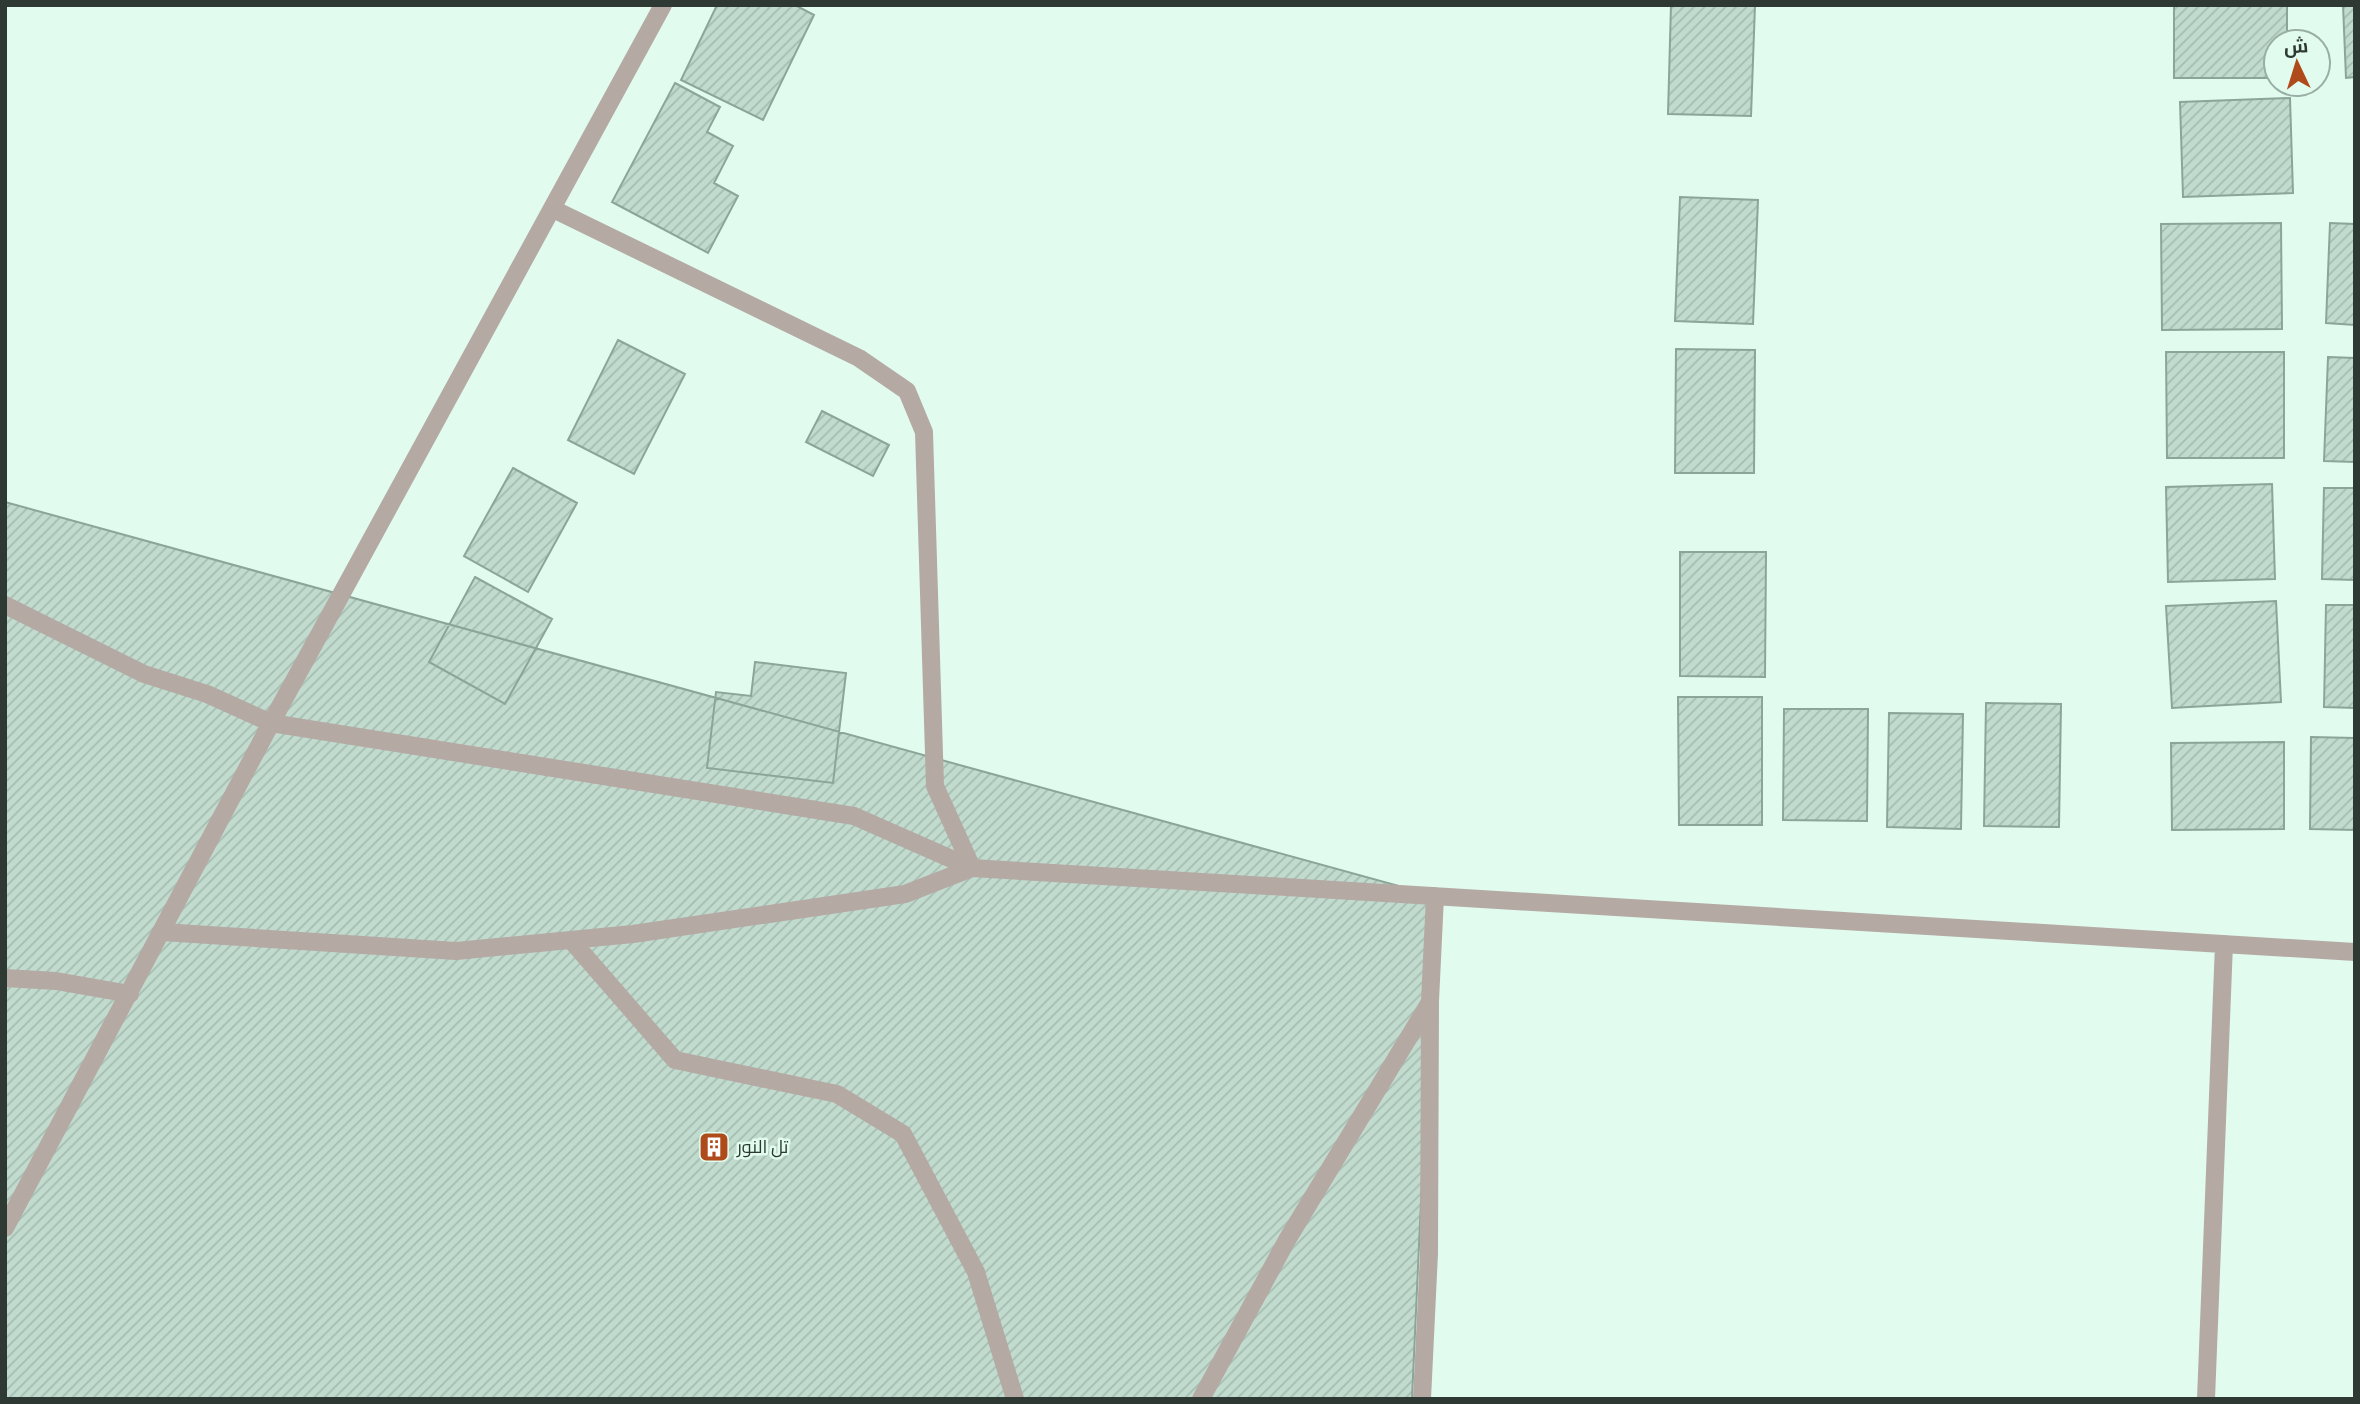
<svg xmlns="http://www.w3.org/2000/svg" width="2360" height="1404" font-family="'PT Sans Narrow',Cairo,sans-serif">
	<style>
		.building { fill: url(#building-hatch); stroke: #8ca599; stroke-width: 2 }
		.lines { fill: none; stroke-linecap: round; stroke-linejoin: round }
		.minor { stroke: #b5a9a4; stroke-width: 18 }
		.tertiary { stroke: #b5a9a4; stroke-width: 18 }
		.labels { text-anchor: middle; stroke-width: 5; stroke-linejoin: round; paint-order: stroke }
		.poi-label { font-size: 18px; fill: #2e3934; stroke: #e1fcee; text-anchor: start }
	</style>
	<defs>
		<pattern id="building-hatch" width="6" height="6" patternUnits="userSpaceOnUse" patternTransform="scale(1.75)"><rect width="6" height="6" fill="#c1dbce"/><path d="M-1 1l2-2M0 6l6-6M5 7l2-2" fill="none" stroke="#a6bdb2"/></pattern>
	</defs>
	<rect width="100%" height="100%" fill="#e1fcee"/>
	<path class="building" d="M717 5H795L814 15 763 120 681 80Z
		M1671 5H1755L1751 116 1668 114Z
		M2174 5H2287V42H2276V78H2174Z
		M2343 5H2355V77L2346 78Z
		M675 83 720 107 707 132 733 146 714 183 738 196 708 253 612 202Z
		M2290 98 2293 193 2183 197 2180 102Z
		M1680 197 1758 200 1753 324 1675 321Z
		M2281 223 2282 329 2162 330 2161 224Z
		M2330 223 2355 224V325L2326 323Z
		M618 340 685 374 634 474 568 440Z
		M1676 349 1755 350 1754 473H1675Z
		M2166 352H2284V458H2167Z
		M2328 357 2355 358V462L2324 461Z
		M822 411 889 445 873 476 806 442Z
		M513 468 577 503 528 592 464 556Z
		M2272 484 2275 579 2168 582 2166 487Z
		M2324 488H2355V580L2322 579Z
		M5 502 1435 896 1412 1399H5Z
		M1680 552H1766L1765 677 1680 676Z
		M475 577 552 619 505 704 429 662Z
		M2276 601 2281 702 2172 708 2166 606Z
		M2326 605H2355V708L2324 707Z
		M755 662 846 673 833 783 707 768 716 692 751 696Z
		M1678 697H1762V825H1679Z
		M1986 703 2061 704 2059 827 1984 826Z
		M1784 709H1868L1867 821 1783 820Z
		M1889 713 1963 714 1961 829 1887 827Z
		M2311 737 2355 738V830L2310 829Z
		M2284 742V829L2172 830 2171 743Z"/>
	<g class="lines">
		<path class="minor" d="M5 605 144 674 207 694 271 723 854 816 972 868 2355 952
			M162 932 456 951 633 934 905 894 972 868 935 786 924 432 907 391 859 358 553 209
			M571 940 675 1060 837 1094 903 1134 976 1272 1015 1399
			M5 978 56 981 130 994
			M1201 1399 1287 1240 1430 1002
			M1422 1399 1429 1253 1430 1001 1435 896
			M2206 1399 2224 944"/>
		<path class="tertiary" d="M5 1228 271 723 663 5"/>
	</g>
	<defs>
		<g id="building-square" transform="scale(1.575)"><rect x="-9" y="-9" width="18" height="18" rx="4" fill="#af4a1a" stroke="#e1fcee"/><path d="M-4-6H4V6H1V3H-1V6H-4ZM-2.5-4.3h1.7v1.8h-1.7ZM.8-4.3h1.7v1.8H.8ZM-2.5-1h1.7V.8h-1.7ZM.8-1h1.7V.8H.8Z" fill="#fff"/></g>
	</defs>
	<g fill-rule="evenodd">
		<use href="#building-square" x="714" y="1147"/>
	</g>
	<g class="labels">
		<g class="poi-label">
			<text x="737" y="1153">تل النور</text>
		</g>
	</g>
	<rect width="2360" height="1404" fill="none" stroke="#2e3934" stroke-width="14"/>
	<g transform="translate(2297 63) rotate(356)"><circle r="33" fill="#e1fcee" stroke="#99aea4" stroke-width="2"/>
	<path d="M0-5L12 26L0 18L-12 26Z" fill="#af4a1a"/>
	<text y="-10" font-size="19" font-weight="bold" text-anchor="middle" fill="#2e3934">ش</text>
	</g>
</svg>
